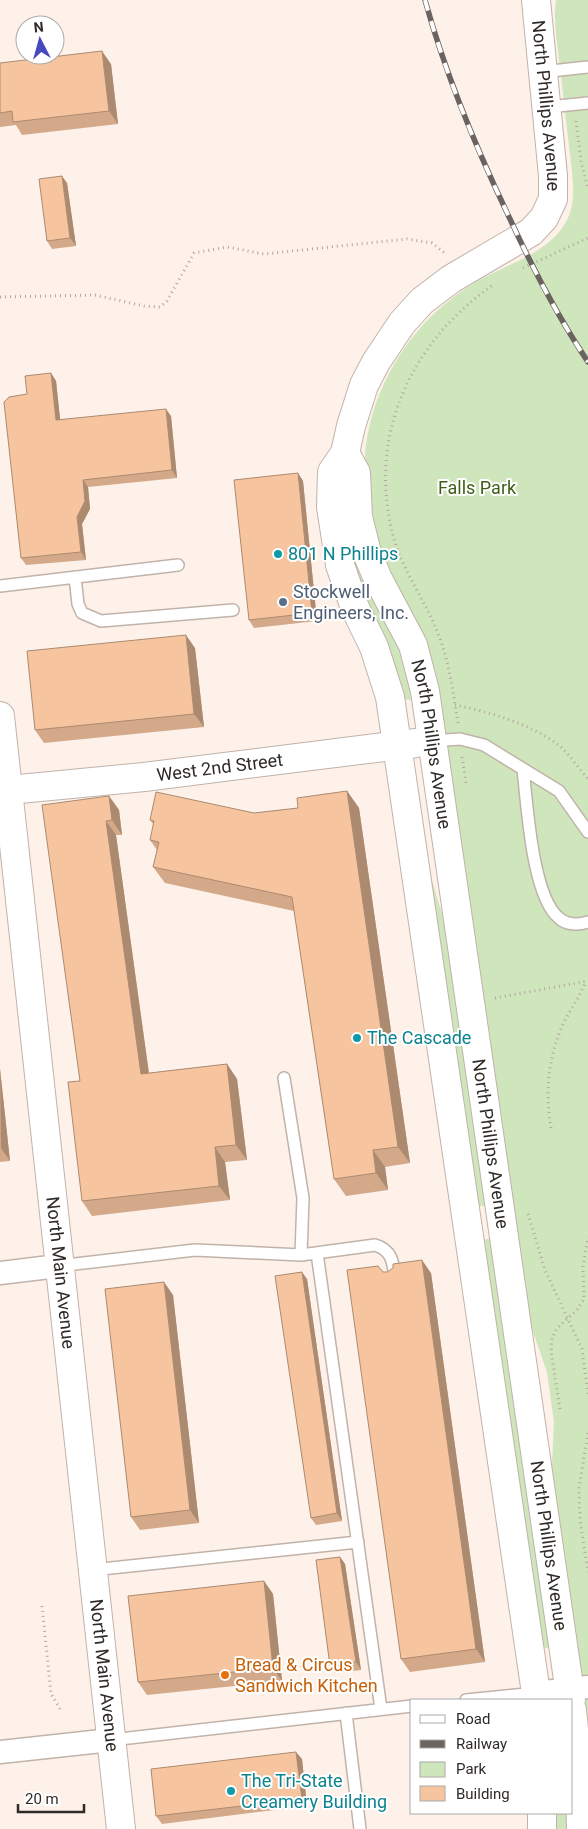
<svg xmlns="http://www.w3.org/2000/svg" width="588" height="1829" font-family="Roboto,sans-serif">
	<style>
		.green { fill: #cfe5bb }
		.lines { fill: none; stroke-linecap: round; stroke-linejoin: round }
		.lane-casing { stroke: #c1b3aa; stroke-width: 14 }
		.street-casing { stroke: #c1b3aa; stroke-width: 25 }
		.secondary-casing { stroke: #c1b3aa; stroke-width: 30 }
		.path { stroke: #b1a7a2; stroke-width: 3; stroke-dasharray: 1 4; stroke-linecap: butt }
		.lane { stroke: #fff; stroke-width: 11 }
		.street { stroke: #fff; stroke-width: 22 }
		.secondary { stroke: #fff; stroke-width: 28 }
		.rail-casing { stroke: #6b635f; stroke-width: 5.5 }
		.rail { stroke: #fff; stroke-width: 4; stroke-dasharray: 11; stroke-linecap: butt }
		.wall { fill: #d4a98a }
		.shaded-wall { fill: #ac8a70 }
		.building { fill: #f6c5a0; stroke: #ac8a70 }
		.culture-dot { fill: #0f9aa8; stroke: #fff; stroke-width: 2 }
		.service-dot { fill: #5c6f8a; stroke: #fff; stroke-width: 2 }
		.food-dot { fill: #e8710a; stroke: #fff; stroke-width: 2 }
		.labels { text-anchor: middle; stroke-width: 4; stroke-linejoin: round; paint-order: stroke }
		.street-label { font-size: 18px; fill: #302a27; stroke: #fff }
		.park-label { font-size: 18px; fill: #3f5e17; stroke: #fff }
		.culture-label { font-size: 18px; fill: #0d838f; stroke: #fff; text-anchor: start }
		.service-label { font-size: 18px; fill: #4e5e75; stroke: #fff; text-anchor: start }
		.food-label { font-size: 18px; fill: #c56008; stroke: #fff; text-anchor: start }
	</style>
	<rect width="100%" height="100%" fill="#fdf1ea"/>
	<path class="green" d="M556 0H588V1771L551 1484 554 1422 547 1372 525 1309 466 906 371 531C368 507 363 481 365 456 371 380 420 310 487 276 516 261 554 249 568 218 577 198 572 175 570 154 566 123 563 92 559 60 557 41 553 20 556 0Z
		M349 527 400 641 413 700 402 699 351 570Z
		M428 867 455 957 490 1205 474 1207Z
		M495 1238 553 1646 547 1648 540 1646 479 1240Z
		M552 1813H569V1829H552Z"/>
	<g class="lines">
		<g class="lane-casing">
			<path id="lane" d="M542 72 588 67
				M548 107 588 103
				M75 577 78 604 82 613 101 621 233 610
				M0 586 178 565
				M432 741 460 739 484 745 559 791 588 832
				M523 769C527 803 532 897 559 918 566 925 579 925 588 922
				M284 1078 303 1198 301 1255
				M317 1253 381 1709
				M58 1266 195 1250 301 1255 375 1245C392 1250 393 1262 395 1278
				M92 1570 358 1542
				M466 1700 536 1693
				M346 1713 360 1829
				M111 1740 412 1706"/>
		</g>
		<g class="street-casing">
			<path id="street" d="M0 1273 58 1266
				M536 1693 588 1687
				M0 1752 111 1740"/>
		</g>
		<g class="secondary-casing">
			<g id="secondary">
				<path id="s1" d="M536 0 553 176V199L544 218 531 232 451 279 422 301 402 323 376 362 364 385 351 426 345 453 332 472 331 507 340 565 355 608 374 647 390 697 537 1700"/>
				<path id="s2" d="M345 453 356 473 358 517 367 553 378 579 413 645 425 691 571 1700"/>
				<path id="s3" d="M0 716 121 1829"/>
				<path id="s4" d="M9 790 144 777 416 743"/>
				<path d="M572 1710 580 1787 581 1829"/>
				<path d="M542 1813V1829"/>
			</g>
		</g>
		<path class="path" d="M576 121 581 161 588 189
			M523 268 588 238
			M0 297 95 295 144 306 160 307 167 301 194 253 227 247 264 254 407 239 432 243 446 254
			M455 705C490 712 531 724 560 746 570 755 579 769 588 779
			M458 723C453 692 449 660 437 631 424 598 402 570 393 535 367 435 411 342 493 285
			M462 757 466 783
			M495 998 588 981
			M551 1128C545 1092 548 1058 563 1024 570 1010 579 998 585 983
			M528 1214 545 1270 582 1349 588 1395
			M560 1409 551 1351 552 1338 557 1328 577 1310 584 1299 583 1266 588 1237
			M588 1433 579 1488 580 1520 588 1572
			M42 1606 51 1694 60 1709"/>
		<use href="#lane" class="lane"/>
		<use href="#street" class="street"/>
		<use href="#secondary" class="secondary"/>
		<g class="rail-casing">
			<path id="rail" d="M425 0C446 76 476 148 510 219 533 269 558 317 588 362"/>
		</g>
		<use href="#rail" class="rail"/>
	</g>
	<path class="wall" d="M0 63 111 64 118 124 22 135 16 125 0 127Z
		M67 183 76 246 52 249 47 241Z
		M51 373 56 381 60 420 171 416 177 478 88 487 90 509 82 524 86 560 26 565 21 558 27 394Z
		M298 473 303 481 317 621 254 628 249 620Z
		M195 648 204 727 44 743 35 730Z
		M347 791 359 808 410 1163 385 1167 388 1190 346 1196 334 1179 294 911 165 883 153 867 157 850 150 840 154 825 150 820 254 813 298 808Z
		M109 796 119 810 122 835H116L149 1073 227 1064 237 1079 247 1160 225 1162 230 1200 92 1216 82 1201 80 1081Z
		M0 1069 10 1161 0 1162Z
		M383 1272 431 1273 485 1662 410 1672 401 1659Z
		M307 1279 342 1521 316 1525 311 1518Z
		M173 1295 199 1523 140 1530 131 1517Z
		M340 1557 345 1564 361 1670 335 1673 330 1666Z
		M264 1581 273 1594 282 1681 147 1695 138 1682Z
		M302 1759 307 1806 162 1824 156 1816Z"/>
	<path class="shaded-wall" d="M102 51 111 64 118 124 109 111Z
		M62 176 67 183 76 246 70 238Z
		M51 373 56 381 61 427 56 420Z
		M166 409 171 416 177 478 172 470Z
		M298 473 303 481 317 621 312 613Z
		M83 480 88 487 90 509 82 524 86 560 81 552 77 517Z
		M186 635 195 648 204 727 194 714Z
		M347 791 359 808 410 1163 398 1147Z
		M109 796 119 810 122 835 112 820Z
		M106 821 116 835 151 1089 141 1074Z
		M227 1064 237 1079 247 1160 236 1145Z
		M0 1069 10 1161 1 1148Z
		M215 1147 225 1162 230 1200 219 1186Z
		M373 1150 385 1167 388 1190 376 1173Z
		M422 1260 431 1273 485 1662 476 1649Z
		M302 1272 307 1279 342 1521 337 1513Z
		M164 1282 173 1295 199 1523 190 1510Z
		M340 1557 345 1564 361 1670 356 1662Z
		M264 1581 273 1594 282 1681 273 1668Z
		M296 1752 302 1759 307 1806 302 1799Z"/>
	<path class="building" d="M102 51 109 111 13 122 12 111 0 113V63Z
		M62 176 70 238 47 241 39 179Z
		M51 373 56 420 166 409 172 470 83 480 85 501 77 517 81 552 21 558 4 402 9 397 27 394 25 376Z
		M298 473 312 613 249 620 234 480Z
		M186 635 194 714 35 730 27 651Z
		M347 791 398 1147 373 1150 376 1173 334 1179 292 897 153 867 159 842 150 840 154 821 150 820 156 792 254 813 298 808 297 798Z
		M109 796 112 820 106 821 141 1074 227 1064 236 1145 215 1147 219 1186 82 1201 68 1082 80 1081 42 805Z
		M422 1260 476 1649 401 1659 347 1270 378 1266 383 1272H387L393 1268V1264Z
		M302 1272 337 1513 311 1518 275 1276Z
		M164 1282 190 1510 131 1517 105 1289Z
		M340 1557 356 1662 330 1666 316 1560Z
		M264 1581 273 1668 138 1682 128 1596Z
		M296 1752 302 1799 156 1816 151 1769Z"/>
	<g class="culture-dot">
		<circle cx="278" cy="554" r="5"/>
		<circle cx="357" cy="1038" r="5"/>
		<circle cx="231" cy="1791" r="5"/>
	</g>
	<circle class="service-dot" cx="283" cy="602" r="5"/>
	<circle class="food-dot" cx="225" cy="1675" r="5"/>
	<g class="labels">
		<g class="street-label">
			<text dy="6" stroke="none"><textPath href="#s1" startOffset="106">North Phillips Avenue</textPath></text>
			<text dy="6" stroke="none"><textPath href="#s2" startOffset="308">North Phillips Avenue</textPath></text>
			<text dy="6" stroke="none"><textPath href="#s4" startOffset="212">West 2nd Street</textPath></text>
			<text dy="6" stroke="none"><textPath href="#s2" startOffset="712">North Phillips Avenue</textPath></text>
			<text dy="6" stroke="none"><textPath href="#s3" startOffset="560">North Main Avenue</textPath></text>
			<text dy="6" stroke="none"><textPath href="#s2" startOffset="1118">North Phillips Avenue</textPath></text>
			<text dy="6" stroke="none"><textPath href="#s3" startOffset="965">North Main Avenue</textPath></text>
		</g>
		<g class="park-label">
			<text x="477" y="494">Falls Park</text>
		</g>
		<g class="culture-label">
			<text x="288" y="560">801 N Phillips</text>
			<text x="367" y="1044">The Cascade</text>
			<text x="241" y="1787">The Tri-State<tspan x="241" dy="21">Creamery Building</tspan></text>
		</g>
		<g class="service-label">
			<text x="293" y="598">Stockwell<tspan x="293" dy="21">Engineers, Inc.</tspan></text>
		</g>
		<g class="food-label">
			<text x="235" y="1671">Bread &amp; Circus<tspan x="235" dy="21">Sandwich Kitchen</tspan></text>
		</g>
	</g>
	<rect x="410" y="1699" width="162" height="115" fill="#ffffff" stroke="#acaaa9"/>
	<rect x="420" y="1715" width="25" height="8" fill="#ffffff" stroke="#acaaa9"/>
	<text x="456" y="1724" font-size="15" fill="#302a27">Road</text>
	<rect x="420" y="1740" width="25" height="8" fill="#6b635f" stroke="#acaaa9"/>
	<text x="456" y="1749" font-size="15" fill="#302a27">Railway</text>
	<rect x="420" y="1762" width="25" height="15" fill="#cfe5bb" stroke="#acaaa9"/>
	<text x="456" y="1774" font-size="15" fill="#302a27">Park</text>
	<rect x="420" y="1786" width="25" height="15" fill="#f6c5a0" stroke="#acaaa9"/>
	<text x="456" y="1799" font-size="15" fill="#302a27">Building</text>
	<g transform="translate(40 40) rotate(354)"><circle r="24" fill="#ffffff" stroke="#acaaa9"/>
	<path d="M0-4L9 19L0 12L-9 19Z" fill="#4648be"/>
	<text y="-8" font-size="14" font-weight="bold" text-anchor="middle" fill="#302a27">N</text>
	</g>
	<path d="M18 1804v8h66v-8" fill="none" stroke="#302a27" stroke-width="2.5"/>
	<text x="25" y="1804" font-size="15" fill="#302a27" stroke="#ffffff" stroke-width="4" paint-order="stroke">20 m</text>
</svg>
